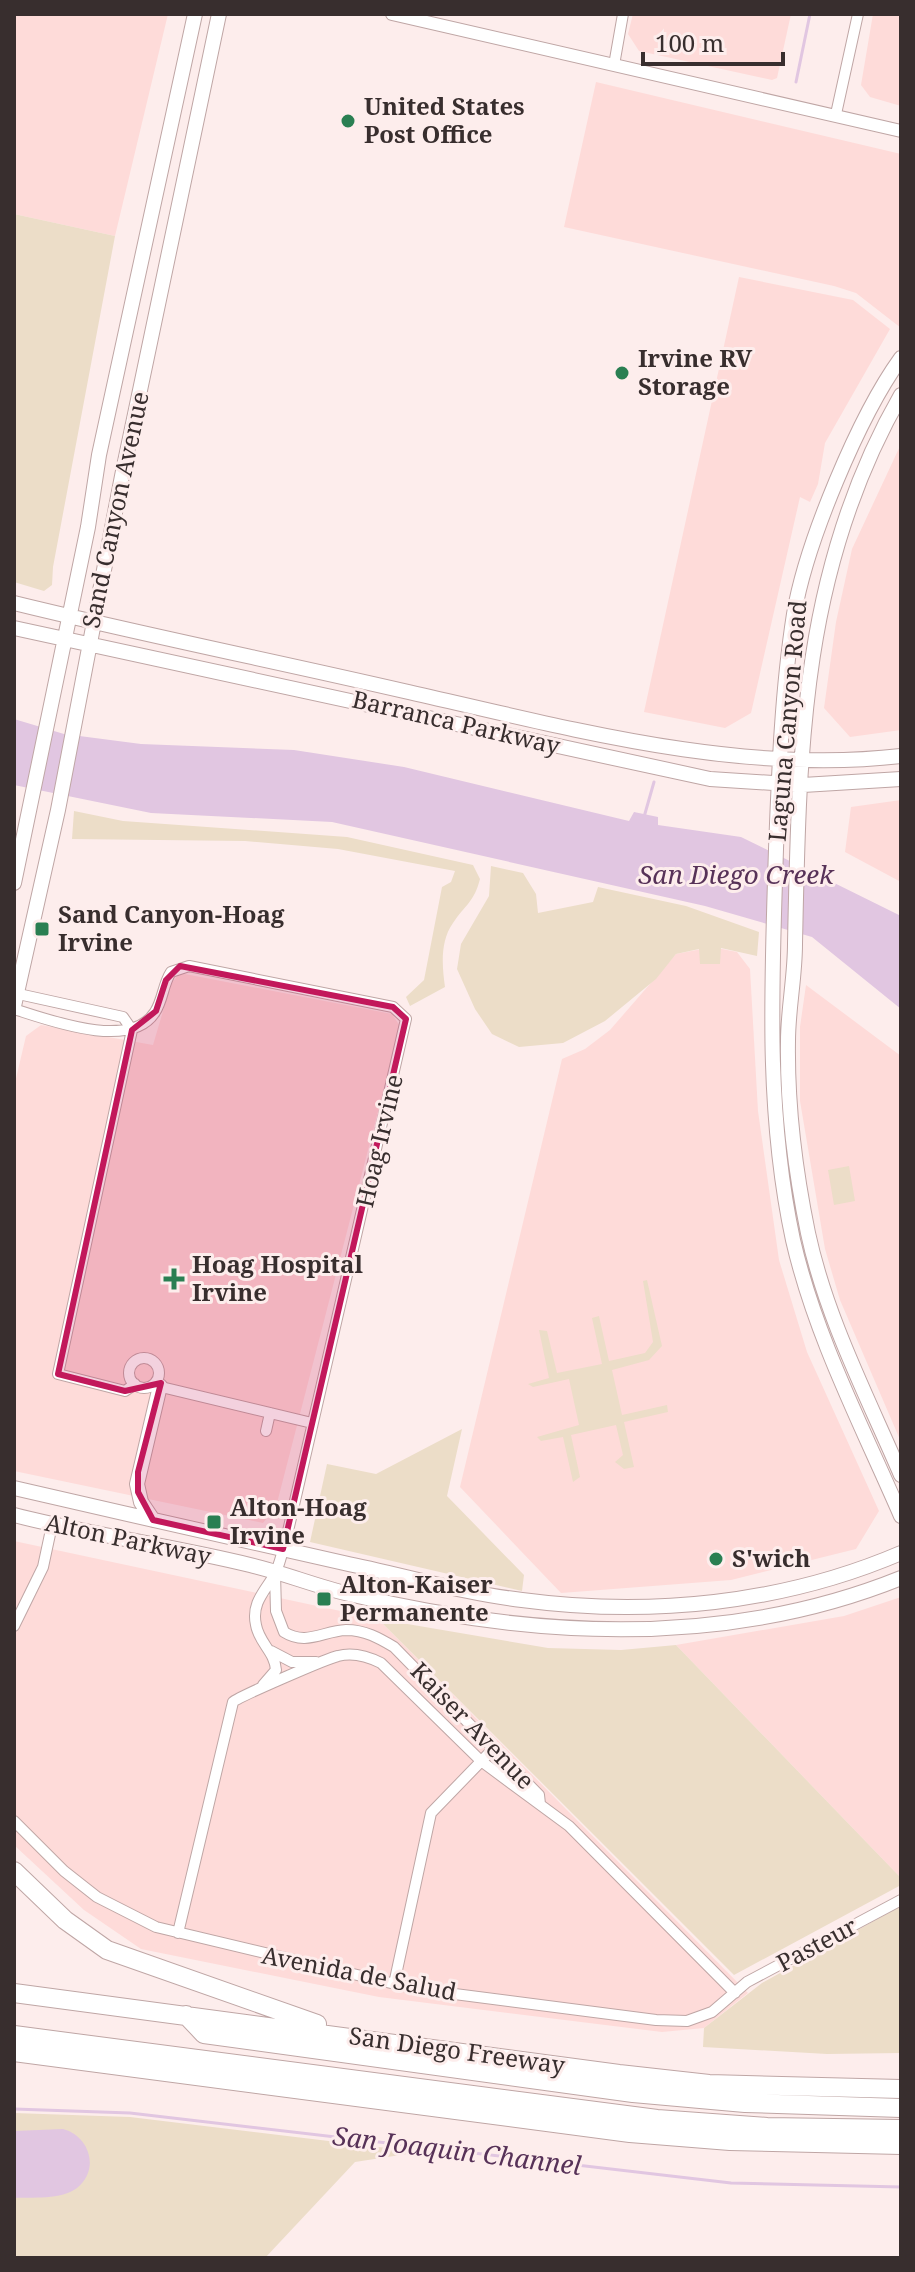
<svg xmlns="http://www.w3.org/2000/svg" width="915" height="2272" font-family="'Noto Serif',serif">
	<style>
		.built { fill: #fedbd9 }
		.green { fill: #ecddc8 }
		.water { fill: #e1c6e1 }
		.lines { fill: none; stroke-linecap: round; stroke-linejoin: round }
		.stream { stroke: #e1c6e1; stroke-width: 3 }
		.minor-casing { stroke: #bfa6a5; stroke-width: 12 }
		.tertiary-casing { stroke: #bfa6a5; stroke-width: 14 }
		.secondary-casing { stroke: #bfa6a5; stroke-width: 16 }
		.motorway-casing { stroke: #bfa6a5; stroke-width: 20 }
		.minor { stroke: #fff; stroke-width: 10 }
		.tertiary { stroke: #fff; stroke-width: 12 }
		.secondary { stroke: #fff; stroke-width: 14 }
		.motorway { stroke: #fff; stroke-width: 18 }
		.marked { fill: #c2185b; fill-opacity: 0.2; stroke: #c2185b; stroke-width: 6; stroke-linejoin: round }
		.poi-dot { fill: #2a7f52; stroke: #fdedec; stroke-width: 3 }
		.labels { text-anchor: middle; stroke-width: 6; stroke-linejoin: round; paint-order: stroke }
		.poi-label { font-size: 24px; font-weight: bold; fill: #382e2e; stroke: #fdedec; text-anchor: start }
		.street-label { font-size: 24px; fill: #382e2e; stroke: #fdedec }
		.water-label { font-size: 26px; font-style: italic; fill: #573258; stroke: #fdedec }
	</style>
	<rect width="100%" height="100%" fill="#fdedec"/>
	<path class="built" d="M14 14H168L115 236 14 214Z
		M633 14H791L777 78 772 80 639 51 628 34Z
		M873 14H901V106L870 97 861 85Z
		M596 82 901 154V328L856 293 834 286 564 227Z
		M739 277 853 300 890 329 825 443 818 484 810 502 800 497 751 713 725 728 644 712Z
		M901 444V730L850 737 824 708 836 622 852 549Z
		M901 800V882L845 852 851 807Z
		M712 947 737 952 750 969 758 1111 779 1260 807 1352 879 1511 856 1549 731 1580 561 1593 460 1487 562 1059 585 1049 610 1030 676 954Z
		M185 974 392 1014 400 1026 276 1507 263 1523 14 1471V1087L26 1036 41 1025 153 1045 171 984 178 975Z
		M806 985 901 1056V1442L840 1300 825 1249 800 1101V1027Z
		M14 1541 378 1619 748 1993 704 2028 662 2032 379 1997 141 1949 84 1910 14 1845Z
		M901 1597V1878L676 1645 844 1616Z"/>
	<path class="green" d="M14 214 115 236 53 567 52 585 44 591 14 582Z
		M74 811 123 821 347 837 473 865 480 879C474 902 466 904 453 923 440 941 442 966 445 987L410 1006 406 997 424 980 442 887 451 882 455 871 338 849 245 841 72 839Z
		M491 866 523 873 536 894 538 913 593 902 598 887 686 906 759 932 757 956 721 948 720 964H700L699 949 676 954 656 979 605 1021 563 1043 519 1047 492 1034 475 1009 457 969 461 944 489 896Z
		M849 1166 855 1201 834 1205 828 1170Z
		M647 1280 662 1346 649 1360 612 1370 622 1415 667 1405 668 1412 624 1422 634 1467 624 1469 615 1462 623 1455 616 1425 571 1435 580 1477 573 1482 563 1437 541 1441 537 1437 579 1425 569 1379 533 1387 528 1384 549 1378 539 1330 547 1331 557 1373 602 1364 592 1318 599 1316 609 1361 645 1353 653 1342 643 1281Z
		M462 1429 447 1496 524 1575 522 1591 310 1542 327 1464 376 1474Z
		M378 1619 548 1648 621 1650 676 1645 901 1878V1885L734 1975Z
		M901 1906V2053L827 2054 703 2047 704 2028 762 1983Z
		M14 2113 130 2117 420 2152 355 2162 265 2258H14Z"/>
	<path class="water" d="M14 719 64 734 141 744 294 750 404 767 629 821 634 812 658 817V825L741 837 901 916V1009L812 937 705 906 332 822 151 813 14 785Z
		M63 2129C90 2136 100 2170 77 2188 62 2200 31 2197 14 2198V2131Z"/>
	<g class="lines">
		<path class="stream" d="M796 82 810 14
			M644 817 654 782
			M14 2109 130 2113 731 2183 901 2187"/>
		<g class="minor-casing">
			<path id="minor" d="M614 65 623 14
				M836 114 858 14
				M14 993 123 1017 132 1030
				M14 1009C49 1020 131 1051 155 1012 163 1000 163 984 171 972L189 966 393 1007 406 1019 288 1531C284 1545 281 1561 275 1574 265 1591 251 1603 256 1625 259 1643 275 1652 276 1670L263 1685
				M132 1030 58 1374 125 1391 135 1384
				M129 1373a15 15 0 1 1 30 0a15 15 0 1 1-30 0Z
				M153 1385 312 1423
				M266 1431 270 1413
				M275 1573 276 1611 284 1632C306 1646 323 1631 346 1630 365 1630 379 1638 394 1647L539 1795 540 1804
				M14 1626 43 1567 52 1525
				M271 1651 292 1662H316
				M14 1821 64 1871 97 1897 156 1927 416 1989 656 2020 687 2021 712 2012 747 1982 901 1900
				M178 1933 233 1702C238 1697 328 1658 338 1656 353 1652 367 1656 381 1663L481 1761 569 1826 735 1993
				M394 1984 431 1813 493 1749"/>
		</g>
		<g class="tertiary-casing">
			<path id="tertiary" d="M392 14 901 131"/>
		</g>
		<g class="secondary-casing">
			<path id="secondary" d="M901 358C859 416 806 543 794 614 782 691 779 771 776 849 772 981 765 1110 793 1240 815 1336 862 1426 901 1516
				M901 395C801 569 799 749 795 944 795 977 788 1009 788 1041 787 1104 795 1170 808 1233 826 1317 867 1396 901 1475
				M14 603C144 635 274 661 404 691 565 727 735 775 901 756
				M14 628 710 779 803 785 901 779
				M14 883 88 527 99 455 195 14
				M14 1006 58 810 122 476 219 14
				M14 1488C124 1513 234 1539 344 1563 403 1575 462 1593 522 1600 649 1617 782 1604 901 1553
				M14 1515C92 1535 172 1546 250 1565 284 1573 315 1586 349 1594 530 1638 725 1649 901 1578
				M153 1520 141 1502 137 1484 160 1386"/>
		</g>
		<g class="motorway-casing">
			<path id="motorway" d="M14 1871 65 1920 107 1950 317 2024
				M14 1993 619 2074 709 2084 901 2089
				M186 2015 204 2034 633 2093 745 2103 901 2108
				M14 2035 657 2119 767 2127 901 2129
				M14 2052 630 2133 730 2141 901 2145"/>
		</g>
		<use href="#minor" class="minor"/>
		<use href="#tertiary" class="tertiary"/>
		<use href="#secondary" class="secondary"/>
		<use href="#motorway" class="motorway"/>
	</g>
	<path class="marked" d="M180 966 393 1007 406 1019 283 1549 153 1520 138 1492V1472L161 1383 125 1391 58 1374 132 1030 156 1011 166 980Z"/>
	<g class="poi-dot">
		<circle cx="348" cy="121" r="8"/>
		<circle cx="622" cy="373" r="8"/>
		<rect x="34" y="921" width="16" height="16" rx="4"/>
		<path d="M170 1267h8v8h8v8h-8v8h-8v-8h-8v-8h8z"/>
		<rect x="206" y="1514" width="16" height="16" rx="4"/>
		<circle cx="716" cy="1559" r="8"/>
		<rect x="316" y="1591" width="16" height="16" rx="4"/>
	</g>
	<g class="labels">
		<g class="poi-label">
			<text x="364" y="115">United States<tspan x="364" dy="28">Post Office</tspan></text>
			<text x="638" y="367">Irvine RV<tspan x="638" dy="28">Storage</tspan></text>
			<text x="58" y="923">Sand Canyon-Hoag<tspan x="58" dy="28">Irvine</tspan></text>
			<text x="192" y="1273">Hoag Hospital<tspan x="192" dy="28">Irvine</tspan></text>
			<text x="230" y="1516">Alton-Hoag<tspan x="230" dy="28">Irvine</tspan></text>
			<text x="732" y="1567">S'wich</text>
			<text x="340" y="1593">Alton-Kaiser<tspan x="340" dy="28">Permanente</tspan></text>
		</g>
		<g class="street-label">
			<text transform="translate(116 510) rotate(-78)" y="8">Sand Canyon Avenue</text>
			<text transform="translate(788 721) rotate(-85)" y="8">Laguna Canyon Road</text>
			<text transform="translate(456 723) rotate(13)" y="8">Barranca Parkway</text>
			<text transform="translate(380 1141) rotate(-77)" y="8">Hoag Irvine</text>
			<text transform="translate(128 1540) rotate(12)" y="8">Alton Parkway</text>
			<text transform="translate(472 1726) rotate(46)" y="8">Kaiser Avenue</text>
			<text transform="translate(817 1945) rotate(-28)" y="8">Pasteur</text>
			<text transform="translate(359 1974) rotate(11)" y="8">Avenida de Salud</text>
			<text transform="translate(457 2051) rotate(8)" y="8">San Diego Freeway</text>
		</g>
		<g class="water-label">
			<text x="736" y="884">San Diego Creek</text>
			<text transform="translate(457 2151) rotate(7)" y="9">San Joaquin Channel</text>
		</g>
	</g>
	<rect width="915" height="2272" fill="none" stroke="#382e2e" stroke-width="32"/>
	<path d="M643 52v12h140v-12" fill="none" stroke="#382e2e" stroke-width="4"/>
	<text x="655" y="52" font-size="24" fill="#382e2e" stroke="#fdedec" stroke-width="6" paint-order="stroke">100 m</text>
</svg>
